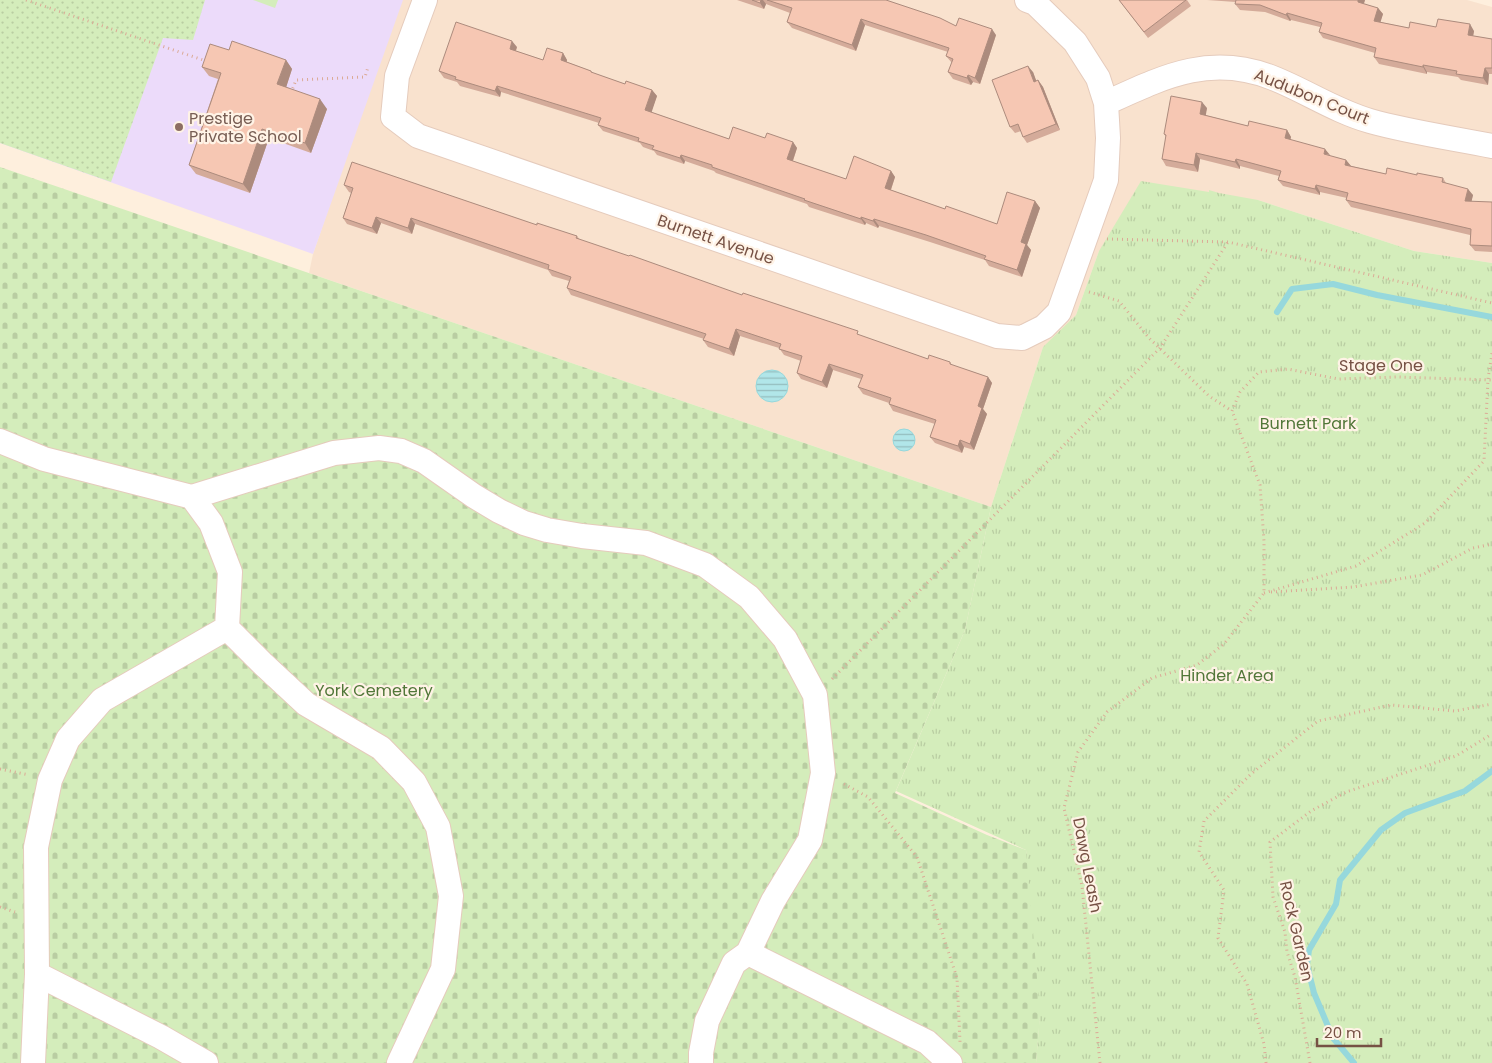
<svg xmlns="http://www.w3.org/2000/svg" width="1492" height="1063" font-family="Poppins,sans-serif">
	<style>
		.residential { fill: #f9e2ce }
		.education { fill: #ecdbfa }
		.grass { fill: url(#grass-dots) }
		.cemetery { fill: url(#cemetery-stones) }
		.park { fill: url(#park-tufts) }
		.pitch { fill: #d4edbb }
		.water { fill: url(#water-rules); stroke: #96d8dc }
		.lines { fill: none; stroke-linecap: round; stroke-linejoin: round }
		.stream { stroke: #96d8dc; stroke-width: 6 }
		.minor-casing { stroke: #e5cbbc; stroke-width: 26 }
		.path { stroke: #dbaa96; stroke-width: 3; stroke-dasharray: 1 4; stroke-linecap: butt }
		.minor { stroke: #fff; stroke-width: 24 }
		.wall { fill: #d4ab9a }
		.shaded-wall { fill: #ac8b7d }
		.building { fill: #f6c7b3; stroke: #ac8b7d }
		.education-dot { fill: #8d6e63; stroke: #fff3e6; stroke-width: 2 }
		.labels { text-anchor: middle; stroke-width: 4.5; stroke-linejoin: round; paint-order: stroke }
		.street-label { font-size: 16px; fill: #765144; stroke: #fff3e6 }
		.education-label { font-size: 16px; fill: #785e54; stroke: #fff3e6; text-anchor: start }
		.park-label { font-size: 16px; fill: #517738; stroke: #fff3e6 }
	</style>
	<defs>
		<pattern id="grass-dots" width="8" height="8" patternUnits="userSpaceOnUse" patternTransform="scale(1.25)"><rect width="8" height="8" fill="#d4edbb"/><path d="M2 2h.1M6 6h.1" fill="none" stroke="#b9cda2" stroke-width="1.8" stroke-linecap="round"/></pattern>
		<pattern id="cemetery-stones" width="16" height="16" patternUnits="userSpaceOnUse" patternTransform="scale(1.25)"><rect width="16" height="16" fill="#d4edbb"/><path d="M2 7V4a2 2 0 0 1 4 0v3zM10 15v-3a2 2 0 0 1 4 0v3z" fill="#b9cda2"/></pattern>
		<pattern id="park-tufts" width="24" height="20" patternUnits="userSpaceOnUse" patternTransform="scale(1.25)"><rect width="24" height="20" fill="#d4edbb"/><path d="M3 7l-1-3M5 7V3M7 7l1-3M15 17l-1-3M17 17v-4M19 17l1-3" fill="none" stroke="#b9cda2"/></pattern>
		<pattern id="water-rules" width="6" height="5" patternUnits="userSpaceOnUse" patternTransform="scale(1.25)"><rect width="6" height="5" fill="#b1e6e9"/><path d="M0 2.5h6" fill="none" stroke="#95bdbe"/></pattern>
	</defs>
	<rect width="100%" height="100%" fill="#feefdd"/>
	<path class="residential" d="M400 0H1467L1492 7V263L1414 251 1258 200 1099 251 1076 315 1064 334 1043 347 991 507 309 273 313 254Z"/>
	<path class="education" d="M0 0H403L313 254 0 143Z"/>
	<path class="grass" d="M0 0H205L193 40 163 38 111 182 0 143Z"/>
	<path class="cemetery" d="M0 167 991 507 965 630 895 793 987 835 1026 850 1045 958 1036 1063H0Z"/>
	<path class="park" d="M1141 181 1209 192V190L1219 193 1258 200 1414 251 1492 263V1063H1036L1040 1013 1026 850 896 791 965 630 991 507 1043 347 1076 315 1099 251Z"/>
	<path class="pitch" d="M253 0H278L275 8Z"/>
	<path class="water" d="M756 386a16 16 0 1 1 32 0a16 16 0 1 1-32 0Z
		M893 440a11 11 0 1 1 22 0a11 11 0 1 1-22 0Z"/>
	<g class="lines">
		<path class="stream" d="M1277 312 1292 289 1333 284 1377 295 1492 317
			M1354 1063 1333 1038 1314 993 1307 965 1309 950 1336 904 1340 880 1381 830 1405 813 1465 791 1492 771"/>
		<g class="minor-casing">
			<path id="minor" d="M425 0 397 76 393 117 418 136 997 336 1022 338 1044 327 1059 312 1106 180 1108 138 1106 103 1098 78 1075 42 1035 3 1027 0
				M1106 103C1163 77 1210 53 1273 78 1306 91 1335 111 1370 121 1409 132 1452 138 1492 146
				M0 441 44 459 192 497 211 523 230 572 227 628 262 663 306 704 381 748 414 782 438 827 451 896 443 969 399 1063
				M192 497 334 453 379 448 401 451 424 461 474 496 499 511 524 523 547 530 582 536 646 543 705 565 749 597 785 639 815 695 823 773 810 840 773 901 748 953 734 963 707 1021 701 1053V1063
				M748 953 927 1042 950 1063
				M37 974 161 1037 206 1063
				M33 1063 37 974 36 847 50 780 68 739 102 700 227 628"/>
		</g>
		<path class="path" d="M26 0 206 61
			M291 93 296 80 365 77 368 67
			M1107 239 1228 242 1492 303
			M1089 292 1119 301 1149 338 1209 396 1232 411
			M1232 411 1240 392 1259 372 1288 369 1338 379 1397 377 1492 380
			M1271 592 1353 587 1422 575 1473 548 1492 544
			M1264 593 1356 566 1425 523 1484 461 1488 379 1492 353
			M832 679 1160 348 1228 242
			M0 769 29 775
			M844 784 868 797 917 857 957 978 960 1042
			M0 907 15 912
			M1100 1063 1082 886 1064 808 1078 752 1107 712 1152 678 1197 665 1224 644 1264 593V541L1260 485 1232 411
			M1266 1063 1264 1044 1247 984 1218 938 1224 890 1199 852 1204 821 1251 774 1318 721 1391 705 1455 711 1492 704
			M1310 1063 1295 977 1287 952 1285 932 1273 897 1270 842 1311 811 1346 792 1456 756 1492 734"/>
		<use href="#minor" class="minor"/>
	</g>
	<path class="wall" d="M737 0H886L956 26 996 35 980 84 973 82 971 85 953 79 948 72 952 63 946 56 948 52 865 25 856 51 792 28 787 22 790 13 766 4 764 9Z
		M1119 0H1187L1191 6 1148 38Z
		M1207 0H1365L1364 4 1378 8 1383 14 1380 22 1409 28 1436 27 1474 31 1473 36 1492 39V74H1489L1488 85 1461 80 1458 77 1427 72V74L1379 64 1374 57 1375 53 1323 38 1319 32 1320 27 1291 20 1290 21 1265 12 1240 10 1235 4 1236 2Z
		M517 47 516 51 543 60 563 53 567 60V62L591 71 593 73 625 84 652 90 657 96 651 112 729 139 765 138 793 142 797 148 793 161 846 179 891 171 895 177 891 190 945 209 997 224 1035 201 1040 208 1027 245 1031 250 1022 277 989 266 985 260 930 242 879 226 878 228 866 223 865 225 809 207 807 204 716 173 714 171 685 161 684 164 657 155 654 151 643 147 640 143 603 131 598 125 599 123 501 92 500 97 460 86 457 82 444 78 439 71Z
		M229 50 286 60 292 69 286 87 327 109 311 153 269 138 250 193 196 174 189 165 218 79 209 76 202 67Z
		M1033 72 1036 81 1038 80 1043 87 1060 130 1027 143 1023 137 1021 131 1015 133 1010 127Z
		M1207 108 1205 115 1248 126 1287 130 1291 137 1290 140 1330 156 1346 160 1351 166 1386 174 1417 175 1443 178 1446 183 1473 195 1471 202H1492V252L1475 251 1470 245V235L1351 207 1346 200 1347 198 1320 192V195L1283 186 1278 180 1279 176 1240 166V169L1200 159 1198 172 1166 166 1162 159 1166 137 1164 134Z
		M344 185 537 225 577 236 580 240 928 359 950 362 952 365 988 377 992 383 983 409 987 414 974 450 964 447 962 453 935 443 930 437 935 424 893 411 889 404V403L863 394 858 387 861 379 833 370 827 388 801 379 797 373 801 361 784 355 779 348 740 336 734 356 708 347 703 340 704 339 571 295 567 288 569 281 552 276 548 270 415 224 412 234 381 223 377 234 347 224 343 218 351 193 349 192Z"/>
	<path class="shaded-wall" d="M761 0H763L766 4 764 9 760 3Z
		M1358 0H1365L1362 8 1358 2Z
		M1378 8 1383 14 1379 27 1374 21Z
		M1287 13 1291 20 1290 21 1286 15Z
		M861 19 865 25 856 51 852 45Z
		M1470 24 1474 31 1472 42 1468 35Z
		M992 29 996 35 980 84 975 78Z
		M512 41 517 47 514 55 510 49Z
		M563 53 567 60 565 66 561 60Z
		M286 60 292 69 284 94 277 84Z
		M1423 65 1427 72V74L1423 67Z
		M1028 66 1033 72 1039 88 1034 82Z
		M1485 68 1489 74 1488 85 1483 78Z
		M968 75 973 82 971 85 967 78Z
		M1038 80 1043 87 1060 130 1056 124Z
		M497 86 501 92 500 97 495 91Z
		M652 90 657 96 650 117 645 110Z
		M320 99 327 109 311 153 305 143Z
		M1202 102 1207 108 1205 120 1200 114Z
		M262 129 269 138 250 193 243 184Z
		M1287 130 1291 137 1289 145 1285 138Z
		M793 142 797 148 791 166 787 159Z
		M1325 149 1330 155 1324 154Z
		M1196 153 1200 159 1198 172 1194 165Z
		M681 155 685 161 684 164 680 158Z
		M1236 159 1240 166V169L1235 162Z
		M1346 160 1351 166 1345 165Z
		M891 171 895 177 889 195 885 188Z
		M1316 185 1320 192V195L1315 189Z
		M1468 189 1473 195 1470 208 1465 201Z
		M1035 201 1040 208 1027 245 1031 250 1022 277 1017 270 1021 242Z
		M376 217 381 223 377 234 372 228Z
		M861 217 866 223 865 225 861 219Z
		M411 218 415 224 412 234 408 228Z
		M874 219 879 226 878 228 873 221Z
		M736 329 740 336 734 356 729 349Z
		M829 364 833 370 827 388 822 382Z
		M988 377 992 383 983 409 987 414 974 450 970 444 978 406Z
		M960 440 964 447 962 453 958 446Z"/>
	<path class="building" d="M752 0H761L760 3Z
		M767 0H886L940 18 956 26 959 18 992 29 975 78 968 75 967 78 948 72 953 59 946 56 949 48 861 19 852 45 787 22 792 8Z
		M1119 0H1186L1144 32Z
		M1236 0H1358V2L1378 8 1374 21 1409 28 1410 22 1436 27 1438 19 1470 24 1468 35 1492 39V68H1485L1483 78 1456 74 1457 71 1423 65V67L1374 57 1376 48 1319 32 1322 23 1287 13 1286 15 1260 5 1235 4Z
		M456 22 512 41 510 49 543 60 547 48 563 53 561 60 591 71V72L625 84 626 81 652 90 645 110 729 139 733 127 765 138 767 133 793 142 787 159 846 179 854 156 891 171 885 188 945 209 946 206 997 224 1007 192 1035 201 1021 242 1026 244 1017 270 984 259 986 256 926 235 874 219 873 221 861 217V219L804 200 805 199 712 167V165L681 155 680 158 652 149 654 146 638 141 639 138 598 125 601 118 497 86 495 91 455 79 456 77 439 71Z
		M232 41 286 60 277 84 320 99 305 143 262 129 243 184 189 165 221 73 202 67 210 44 229 50Z
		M1028 66 1034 82 1038 80 1056 124 1023 137 1018 124 1010 127 992 80Z
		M1171 96 1202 102 1200 114 1248 126 1249 121 1287 130 1285 138 1325 149 1324 154 1346 160 1345 165 1386 174 1387 168 1417 175V173L1443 178 1442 182 1468 189 1465 201 1492 202V246L1470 245 1471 229 1346 200 1348 193 1316 185 1315 189 1278 180 1281 171 1236 159 1235 162 1196 153 1194 165 1162 159 1166 135 1164 134Z
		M352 162 537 225V223L577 236 576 238 629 256 630 255 742 295 743 293 858 331 857 334 928 359 929 355 950 362V364L988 377 978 406 982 408 970 444 960 440 958 446 930 437 936 420 889 404 891 398 858 387 863 375 829 364 822 382 797 373 802 356 779 349 781 344 736 329 729 349 703 340 706 334 567 288 571 277 548 269 549 265 411 218 408 228 376 217 372 228 343 218 353 188 344 185Z"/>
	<circle class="education-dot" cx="179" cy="127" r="5"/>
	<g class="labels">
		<g class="street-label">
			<text transform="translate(1312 96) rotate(22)" y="6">Audubon Court</text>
			<text transform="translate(716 239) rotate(19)" y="6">Burnett Avenue</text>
			<text x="1381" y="371">Stage One</text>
			<text transform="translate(1088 865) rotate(79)" y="6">Dawg Leash</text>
			<text transform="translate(1297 931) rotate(77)" y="6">Rock Garden</text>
		</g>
		<g class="education-label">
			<text x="189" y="124">Prestige<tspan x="189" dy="18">Private School</tspan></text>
		</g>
		<g class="park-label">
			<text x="1308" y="429">Burnett Park</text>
			<text x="1227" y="681">Hinder Area</text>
			<text x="374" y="696">York Cemetery</text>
		</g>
	</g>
	<path d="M1317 1038v8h64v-8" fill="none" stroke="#765144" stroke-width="2.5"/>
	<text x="1324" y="1038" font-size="15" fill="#765144" stroke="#fff3e6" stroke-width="4" paint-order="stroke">20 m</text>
</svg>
